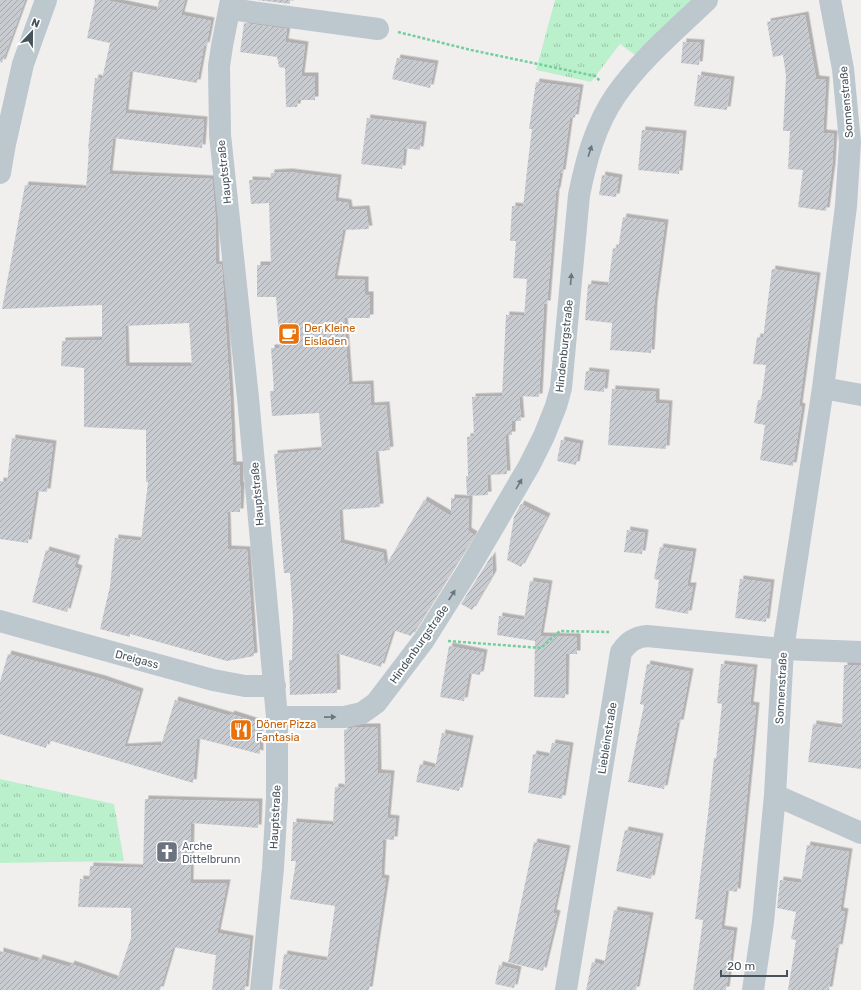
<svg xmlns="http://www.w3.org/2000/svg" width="861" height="990" font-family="Rubik,sans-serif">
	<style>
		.grass { fill: url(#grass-tufts) }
		.building { fill: url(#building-hatch); fill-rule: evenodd; filter: url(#shadow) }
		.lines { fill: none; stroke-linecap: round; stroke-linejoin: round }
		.path { stroke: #72cf9c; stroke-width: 2.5; stroke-dasharray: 3 2; stroke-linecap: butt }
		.minor { stroke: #bcc7ce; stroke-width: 22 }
		.oneway { fill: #69767e }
		.labels { text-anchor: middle; stroke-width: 4; stroke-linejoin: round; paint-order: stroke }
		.street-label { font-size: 11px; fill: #46535c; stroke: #fff }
		.food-label { font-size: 11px; fill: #c56008; stroke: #fff; text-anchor: start }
		.worship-label { font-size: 11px; fill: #5b616d; stroke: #fff; text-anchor: start }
	</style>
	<defs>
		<pattern id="grass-tufts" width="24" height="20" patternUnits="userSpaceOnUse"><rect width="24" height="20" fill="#bbf0cd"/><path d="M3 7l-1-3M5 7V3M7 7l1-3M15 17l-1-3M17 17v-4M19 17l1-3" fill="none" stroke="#9ac5aa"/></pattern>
		<pattern id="building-hatch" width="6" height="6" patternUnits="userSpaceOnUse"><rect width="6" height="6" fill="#c8ccd1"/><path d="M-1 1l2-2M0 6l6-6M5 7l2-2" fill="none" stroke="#a4a8ad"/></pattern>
		<filter id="shadow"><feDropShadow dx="3.5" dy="-3.5" stdDeviation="0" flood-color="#0004"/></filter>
	</defs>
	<rect width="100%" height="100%" fill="#f1eeee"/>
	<path class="grass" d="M555 0H693L635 55 620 44 591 82 536 70Z
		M0 779 114 804 124 861 0 863Z"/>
	<path class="building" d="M0 0H25L2 63 0 62Z
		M95 0H105L157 11 159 0H185L181 15 211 21 206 46 204 45 197 83 130 71 125 113 204 120 202 148 113 138 109 174 212 179 215 210 216 265 221 264 222 269 230 395 233 465H240V485L241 486 240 512H227L228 549 247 550 254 656 227 661 130 634V637L100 629 110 586 115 538 141 541 148 482H146V430L84 427V368L61 366 62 341 102 340V305L2 309 25 185 86 189 89 149H88L95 78 102 79 110 43 87 38ZM189 323 192 366H126L125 326Z
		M257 0H290V4Z
		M805 15 816 79 826 80 823 133 834 134 832 167 826 211 798 207 803 170 788 169 790 131H783L786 76 783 55 773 57 767 22Z
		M244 23 287 29 285 42 305 45 301 76H315V100H298L297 107H286L285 68 279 67 277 57 240 52Z
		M683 42 701 43 699 65 681 63Z
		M397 58 435 64 430 88 392 79Z
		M698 75 731 80 727 110 694 106Z
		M536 82 580 88 575 118 570 117 562 173H560L557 191H556L547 304H544L539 397 519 396 521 421H512V435H505L507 474 487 475 488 495 467 496 466 476H468L467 437 474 436 472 397 502 396 506 315 524 316 527 279 513 278 516 241H510L512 206 523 207 528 161 532 129H529Z
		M367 118 423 125 420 150 404 148 402 169 361 164Z
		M642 130 683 134 679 174 638 170Z
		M289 172 338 178 335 201 348 203 349 210 366 209 369 229 343 230 334 279 365 280V295H370V318H344L349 385 370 384 371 406 386 405 390 450 375 452 380 507 339 510 341 543 383 553 385 567 424 500 451 516V498L469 499 468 531 474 535 411 636 393 630 381 667 336 653 337 693 290 695 289 660H292L293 616 290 573H284L274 454 322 450 319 413 272 416 270 391H274L271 348H280L276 297H257V265H271L269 203 251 204 249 180 270 181 271 173Z
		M602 175 619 178 616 197 599 195Z
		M623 217 665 223 654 305 651 353 610 350 612 323 585 320 588 284 608 286 613 248 618 249Z
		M772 269 817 276 799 406 802 407 793 466 760 460 765 425 754 423 758 400H761L766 365 753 364 757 337 763 338Z
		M586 371 606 373 604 392 584 390Z
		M612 389 656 392V403L669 404 666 449 608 445Z
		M12 438 53 444 47 492 36 491 28 543 0 539V481L7 482Z
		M561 440 580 444 576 465 557 461Z
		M521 504 547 517 521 567 507 560 514 517Z
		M627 530 645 533 642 554 624 552Z
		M660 547 693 552 687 586H693L688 614 655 608 659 580 654 579Z
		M46 550 77 559 74 567 79 569 67 612 32 602Z
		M492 555 493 574 472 610 461 604Z
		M740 579 771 583 766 622 735 618Z
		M530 581 549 584 540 636 577 637V654H566L565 698 534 697 535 641 497 635 499 616 524 620Z
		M449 646 484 653 480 675 469 673 464 701 440 697Z
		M8 654 102 679 140 692 124 747 161 745 175 700 230 716 231 714 259 723 260 754 197 738 193 783 48 740 46 748 0 734V682Z
		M647 664 690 672 680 723H677L664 789 628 782 644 705 640 704Z
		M721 664 754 668 750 705 756 706 737 892 726 890 721 929 734 931 726 990H693L703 920 695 919 708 814 714 758H716L722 704 717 703Z
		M844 665H861V769L808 762 813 724 842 728Z
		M356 727H377L378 773 391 774 387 818 396 819 394 840 383 839 381 878 386 879 369 990H288L279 989 284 954 327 961 335 906 290 899 296 861H291L293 822 333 825 335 787 345 788 344 730Z
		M442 733 470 739 459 791 416 782 420 764 435 768Z
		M552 743 570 746 562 799 528 793 533 754 549 757Z
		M145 799 259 802 258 828 191 823 190 883H227L217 933 250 939 245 990H212L216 955 173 947 160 990H0V951L38 962 39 958 70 967 71 964 117 980 131 938V908L78 907 80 879 89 880 90 866 143 868Z
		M625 830 660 837 651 879 616 871Z
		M534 842 567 849 553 913 557 914 543 971 508 962Z
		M807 845 849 852 840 911 845 912 839 948 836 947 829 990H788L796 940 791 939 796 912 777 908 780 880 801 883Z
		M614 910 650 916 636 990H586L592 962 604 965Z
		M499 965 518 970 514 988 495 984Z"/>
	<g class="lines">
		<path class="path" d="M398 32 471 50 595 76 600 81
			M448 641 541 648 560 631 609 632"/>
		<path class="minor" d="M231 0 222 46 219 66 220 135 248 398 277 717V798L273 868 265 951 261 990
			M230 9 378 29
			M0 173 5 144 23 64 46 0
			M823 388 861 395
			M0 621 213 680 245 686H275
			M277 717H344L362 713 376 703 424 640 468 570 529 466 544 436 556 406 561 388 579 195C586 161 595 125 616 95 641 59 676 30 707 0
			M775 795 861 833
			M566 990 621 652C628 642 635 637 647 636L783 649 861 652
			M753 990 763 922 775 795 783 649 823 388 846 206 850 142 843 69 830 0"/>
	</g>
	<defs><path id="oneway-solid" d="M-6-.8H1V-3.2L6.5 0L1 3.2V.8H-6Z"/></defs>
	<g class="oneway">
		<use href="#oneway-solid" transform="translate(590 151) rotate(-72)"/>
		<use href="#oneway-solid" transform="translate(571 279) rotate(-85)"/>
		<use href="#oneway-solid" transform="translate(519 484) rotate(-60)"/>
		<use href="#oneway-solid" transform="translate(452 595) rotate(-57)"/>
		<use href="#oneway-solid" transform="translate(330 717) rotate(-1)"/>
	</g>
	<defs>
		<g id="cafe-square" transform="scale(1.15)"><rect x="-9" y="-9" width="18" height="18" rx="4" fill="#e8710a" stroke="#fff"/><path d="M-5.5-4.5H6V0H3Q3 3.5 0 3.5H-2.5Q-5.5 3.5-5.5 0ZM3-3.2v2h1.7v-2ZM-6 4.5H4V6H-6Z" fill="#fff"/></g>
		<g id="restaurant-square" transform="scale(1.15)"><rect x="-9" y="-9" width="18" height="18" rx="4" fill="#e8710a" stroke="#fff"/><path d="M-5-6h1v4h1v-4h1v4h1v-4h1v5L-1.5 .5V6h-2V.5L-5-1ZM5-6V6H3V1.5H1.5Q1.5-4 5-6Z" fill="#fff"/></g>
		<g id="church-square" transform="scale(1.15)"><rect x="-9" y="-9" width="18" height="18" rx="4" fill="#6b7280" stroke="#fff"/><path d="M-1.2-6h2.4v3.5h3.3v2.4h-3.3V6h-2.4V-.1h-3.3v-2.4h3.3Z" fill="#fff"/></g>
	</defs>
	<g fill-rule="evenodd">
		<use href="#cafe-square" x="289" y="334"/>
		<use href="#restaurant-square" x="241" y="730"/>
		<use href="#church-square" x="167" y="852"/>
	</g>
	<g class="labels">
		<g class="street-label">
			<text transform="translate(846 102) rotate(-95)" y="4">Sonnenstraße</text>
			<text transform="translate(224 172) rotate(-96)" y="4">Hauptstraße</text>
			<text transform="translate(564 346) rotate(-84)" y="4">Hindenburgstraße</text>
			<text transform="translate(257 494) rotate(-95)" y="4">Hauptstraße</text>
			<text transform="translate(419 644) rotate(-55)" y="4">Hindenburgstraße</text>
			<text transform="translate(137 659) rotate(15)" y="4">Dreigass</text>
			<text transform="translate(781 688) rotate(-87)" y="4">Sonnenstraße</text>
			<text transform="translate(607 738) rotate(-81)" y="4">Liebleinstraße</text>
			<text transform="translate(275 817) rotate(-87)" y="4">Hauptstraße</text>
		</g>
		<g class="food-label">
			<text x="304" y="332">Der Kleine<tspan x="304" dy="13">Eisladen</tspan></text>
			<text x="256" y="728">Döner Pizza<tspan x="256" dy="13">Fantasia</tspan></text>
		</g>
		<g class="worship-label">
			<text x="182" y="850">Arche<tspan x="182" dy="13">Dittelbrunn</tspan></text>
		</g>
	</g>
	<g transform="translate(32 32) rotate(22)" stroke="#ffffff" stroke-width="3" paint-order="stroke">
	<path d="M0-3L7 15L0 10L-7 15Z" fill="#46535c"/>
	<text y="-6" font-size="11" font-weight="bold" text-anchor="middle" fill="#46535c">N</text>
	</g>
	<path d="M721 970v6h66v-6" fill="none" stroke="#46535c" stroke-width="2"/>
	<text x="727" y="970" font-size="12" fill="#46535c" stroke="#ffffff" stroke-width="3" paint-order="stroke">20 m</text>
</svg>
